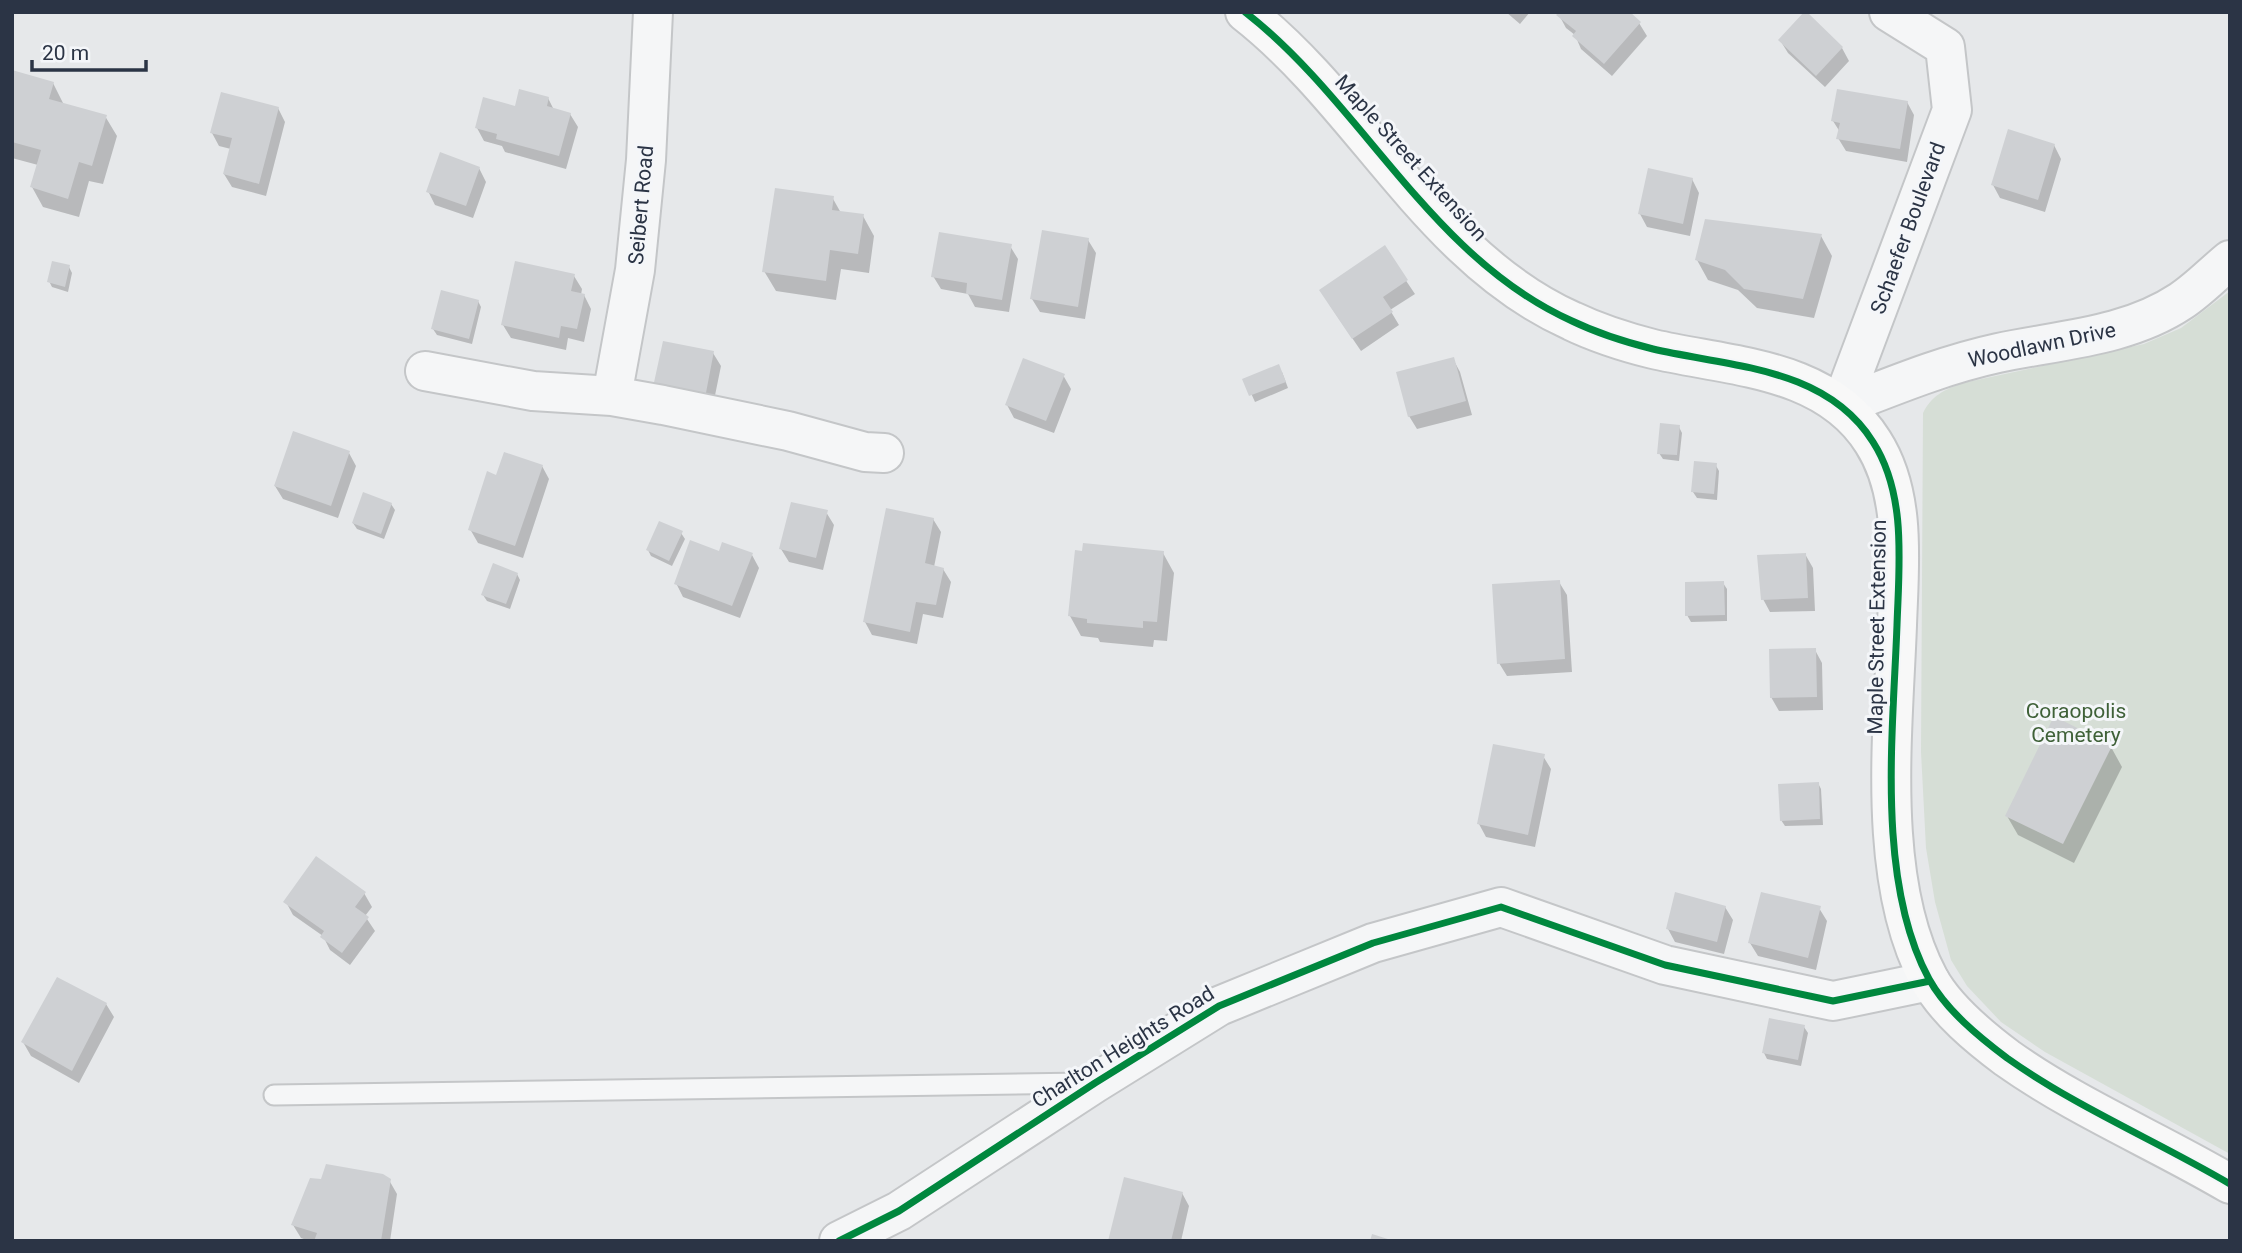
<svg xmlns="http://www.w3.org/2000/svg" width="2242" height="1253" font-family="Roboto,sans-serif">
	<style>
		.green { fill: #d6ded6 }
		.shadow { fill: #0003 }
		.building { fill: #ced0d3 }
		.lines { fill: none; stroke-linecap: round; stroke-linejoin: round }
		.lane-casing { stroke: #c4c6c8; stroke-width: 23 }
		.street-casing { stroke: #c4c6c8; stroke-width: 42 }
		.secondary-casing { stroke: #c4c6c8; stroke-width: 42 }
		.lane { stroke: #f5f6f7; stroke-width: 19 }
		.street { stroke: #f5f6f7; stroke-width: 38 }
		.secondary { stroke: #f8f8f8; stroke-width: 38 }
		.cycleway-casing { stroke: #f4f6f9; stroke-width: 11 }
		.cycleway { stroke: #00873e; stroke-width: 7 }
		.labels { text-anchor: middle; stroke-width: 6; stroke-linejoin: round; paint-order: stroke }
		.street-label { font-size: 21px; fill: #2b3445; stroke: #f4f6f9 }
		.park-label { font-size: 21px; fill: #3f6138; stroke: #f4f6f9 }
	</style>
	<rect width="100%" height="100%" fill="#e6e8ea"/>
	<path class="green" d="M2230 291V1154L2045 1052 2001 1022 1967 986 1951 960 1935 902 1926 848 1921 752 1923 413C1932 395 1944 390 1963 383L2144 344 2181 328Z"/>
	<path class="shadow" d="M1506 12H1530L1520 24Z
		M1559 15 1639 23 1647 36 1612 76 1581 49 1575 35 1566 28Z
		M1780 40 1842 48 1849 61 1825 87 1788 53Z
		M12 72 53 83 64 105 105 116 117 136 103 184 89 181 79 217 43 207 32 187 38 165 12 158Z
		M548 98 554 110 570 114 578 127 566 169 505 152 502 146 484 141 477 128 516 108Z
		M1907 102 1914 115 1907 162 1846 151 1838 138 1840 132 1833 121Z
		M278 108 285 122 266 196 232 187 224 174 231 149 219 146 212 133Z
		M2054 145 2061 159 2045 212 2000 198 1993 185Z
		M479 168 486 182 473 218 435 205 428 191Z
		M1692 179 1699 193 1690 236 1647 227 1640 214Z
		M832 197 841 213 863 216 874 236 869 273 841 269 836 300 776 291 764 271Z
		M1821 236 1832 256 1814 318 1757 308 1738 290 1708 280 1697 260Z
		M1088 240 1096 253 1085 319 1040 312 1032 299Z
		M1010 246 1018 259 1009 312 975 307 968 294 941 289 933 276Z
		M1384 248 1415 294 1390 310 1399 325 1361 351 1329 304Z
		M69 267 72 273 68 292 52 287 49 281Z
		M574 276 582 289 581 295H584L591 309 584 342 568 338 566 350 511 338 503 325Z
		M478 301 481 307 472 344 437 335 433 329Z
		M713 353 721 366 712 410 663 400Z
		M1453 359 1460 372 1472 415 1417 429 1409 416Z
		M1282 372 1288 388 1255 402 1245 380Z
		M1063 375 1071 389 1054 433 1014 418 1007 405Z
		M1679 427 1682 433 1679 461 1663 459 1659 453Z
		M349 453 356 466 338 518 283 499 275 486Z
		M1715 464 1719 471 1717 500 1697 498 1693 492Z
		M542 466 549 479 523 558 478 543 470 529Z
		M391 504 395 510 384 539 357 529 353 523Z
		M826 512 834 525 823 570 789 562 781 549Z
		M933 519 941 532 934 567 943 569 951 582 943 618 923 614 917 644 872 635 865 622Z
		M681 533 685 539 672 566 651 556 648 550Z
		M719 553 752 555 759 568 740 618 683 597 676 583Z
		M1163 553 1174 573 1167 641 1154 640 1153 647 1100 642 1098 638 1081 636 1070 616Z
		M1805 554 1813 568 1815 611 1770 612 1763 599Z
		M517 574 520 580 510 609 487 601 483 595Z
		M1559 582 1567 595 1572 672 1507 676 1499 663Z
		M1723 583 1727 589V621L1691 622 1687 615Z
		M1815 650 1822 663 1823 710 1779 711 1771 697Z
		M2111 747 2122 767 2074 863 2018 835 2007 816Z
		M1543 756 1551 769 1535 847 1486 837 1479 824Z
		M1818 783 1821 789 1823 825 1785 826 1781 820Z
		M364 893 372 907 365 916 375 931 350 965 330 950 323 936 293 915 286 902Z
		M1725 907 1733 920 1724 954 1675 942 1668 929Z
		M1819 908 1827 921 1816 970 1758 956 1750 943Z
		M106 1004 114 1017 79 1083 31 1056 23 1042Z
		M1804 1027 1808 1033 1801 1066 1767 1059 1764 1053Z
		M389 1180 397 1194 390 1241H309L301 1238 293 1225Z
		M1182 1193 1189 1206 1181 1241H1110Z"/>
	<path class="building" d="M1559 12H1630L1641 22 1604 64 1572 36 1576 31 1556 15Z
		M1804 12H1807L1843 47 1816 76 1778 40Z
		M12 70 54 82 49 99 107 115 92 166 79 162 68 199 30 187 41 150 12 142Z
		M519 89 549 97 547 106 571 113 559 156 496 139 497 134 475 128 483 97 515 106Z
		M1837 89 1908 101 1900 149 1836 139 1840 123 1831 121Z
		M221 92 279 107 259 184 223 174 232 138 210 133Z
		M2008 129 2055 144 2038 200 1991 185Z
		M440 152 480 167 466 206 426 192Z
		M1648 168 1693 178 1683 224 1638 214Z
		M775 188 834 196 832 210 864 214 858 254 830 250 826 281 762 272Z
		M1705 219 1822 234 1803 299 1744 289 1725 270 1695 260Z
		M1042 230 1089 238 1078 307 1030 299Z
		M939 232 1012 244 1002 300 966 294 967 283 931 277Z
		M1385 245 1408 280 1383 297 1393 312 1352 339 1319 290Z
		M52 261 70 265 65 287 47 282Z
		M515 261 575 274 571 291 585 294 577 329 561 326 559 338 501 325Z
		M441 290 479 300 469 339 431 329Z
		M663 341 714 351 705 398 653 387Z
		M1454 357 1466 401 1408 417 1396 372Z
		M1023 358 1065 374 1046 421 1005 405Z
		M1279 364 1286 382 1249 396 1242 379Z
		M1660 423 1680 425 1677 455 1657 454Z
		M293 431 350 451 331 506 274 486Z
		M504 452 543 465 515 546 468 530 487 471 496 475Z
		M1694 461 1717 463 1714 494 1691 492Z
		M363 492 392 503 381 534 352 523Z
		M791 502 828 510 816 558 779 549Z
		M886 508 934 518 925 563 944 568 936 605 916 602 910 632 863 622Z
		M659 521 683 531 669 561 646 550Z
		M690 540 719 551 722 542 753 553 732 606 674 584Z
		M1083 543 1164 551 1157 622 1143 621V628L1087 623V619L1068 616 1075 550 1082 551Z
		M1806 553 1808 598 1761 600 1757 555Z
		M493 563 518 573 506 604 481 595Z
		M1560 580 1565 659 1497 664 1492 584Z
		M1724 581 1725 615 1685 616V582Z
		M1816 648 1817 697 1770 698 1769 649Z
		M2054 716 2112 746 2063 844 2005 816Z
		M1493 744 1545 754 1528 835 1477 824Z
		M1819 782 1820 819 1780 821 1778 784Z
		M316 856 366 892 355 907 369 917 342 953 320 937 324 931 283 902Z
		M1675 892 1726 906 1717 942 1666 929Z
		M1761 892 1821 906 1808 958 1748 943Z
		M57 977 107 1003 72 1071 21 1042Z
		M1769 1018 1805 1025 1798 1060 1762 1053Z
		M326 1164 383 1174 391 1179 381 1241H314L317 1233 291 1225 310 1178 321 1179Z
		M1124 1177 1183 1192 1171 1241H1108Z
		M1372 1234 1391 1240 1390 1241H1370Z"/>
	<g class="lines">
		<g class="lane-casing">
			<path id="lane" d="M274 1095 1084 1083"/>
		</g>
		<g class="street-casing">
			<path id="street" d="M425 371 533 391 612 396 663 405 788 431 865 452 884 453
				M612 396 635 270 646 160 653 12
				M1841 406 1952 110 1945 47 1889 12
				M1841 406C1893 386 1943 365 1998 353 2059 340 2127 337 2181 301 2198 290 2214 273 2230 260
				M839 1241 899 1211 1095 1083 1219 1006 1373 943 1501 907 1665 965 1833 1001 1930 981"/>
		</g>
		<g class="secondary-casing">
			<path id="secondary" d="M1245 12C1363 104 1431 258 1572 321 1597 333 1625 342 1653 349 1731 367 1826 367 1873 442 1907 495 1899 565 1897 625 1893 734 1876 881 1929 979 1946 1010 1979 1037 2007 1058 2076 1107 2157 1141 2230 1184"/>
		</g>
		<use href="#lane" class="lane"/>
		<use href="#street" class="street"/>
		<use href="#secondary" class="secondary"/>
		<g class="cycleway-casing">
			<path id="cycleway" d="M1245 12C1363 104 1431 258 1572 321 1597 333 1625 342 1653 349 1731 367 1826 367 1873 442 1907 495 1899 565 1897 625 1893 734 1876 881 1929 979 1946 1010 1979 1037 2007 1058 2076 1107 2157 1141 2230 1184
				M839 1241 899 1211 1095 1083 1219 1006 1373 943 1501 907 1665 965 1833 1001 1930 981"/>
		</g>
		<use href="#cycleway" class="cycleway"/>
	</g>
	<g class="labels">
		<g class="street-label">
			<text transform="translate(1411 158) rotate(48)" y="7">Maple Street Extension</text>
			<text transform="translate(641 205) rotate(-85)" y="7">Seibert Road</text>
			<text transform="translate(1908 228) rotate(-70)" y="7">Schaefer Boulevard</text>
			<text transform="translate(2042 345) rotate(-12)" y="7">Woodlawn Drive</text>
			<text transform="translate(1877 627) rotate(-89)" y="7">Maple Street Extension</text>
			<text transform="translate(1123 1047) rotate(-32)" y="7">Charlton Heights Road</text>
		</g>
		<g class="park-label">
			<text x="2076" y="718">Coraopolis<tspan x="2076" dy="24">Cemetery</tspan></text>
		</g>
	</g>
	<rect width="2242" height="1253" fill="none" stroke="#2b3445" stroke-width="28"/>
	<path d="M32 60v10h114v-10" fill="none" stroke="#2b3445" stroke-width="3.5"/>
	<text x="42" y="60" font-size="21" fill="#2b3445" stroke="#f4f6f9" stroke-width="5" paint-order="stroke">20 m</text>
</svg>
